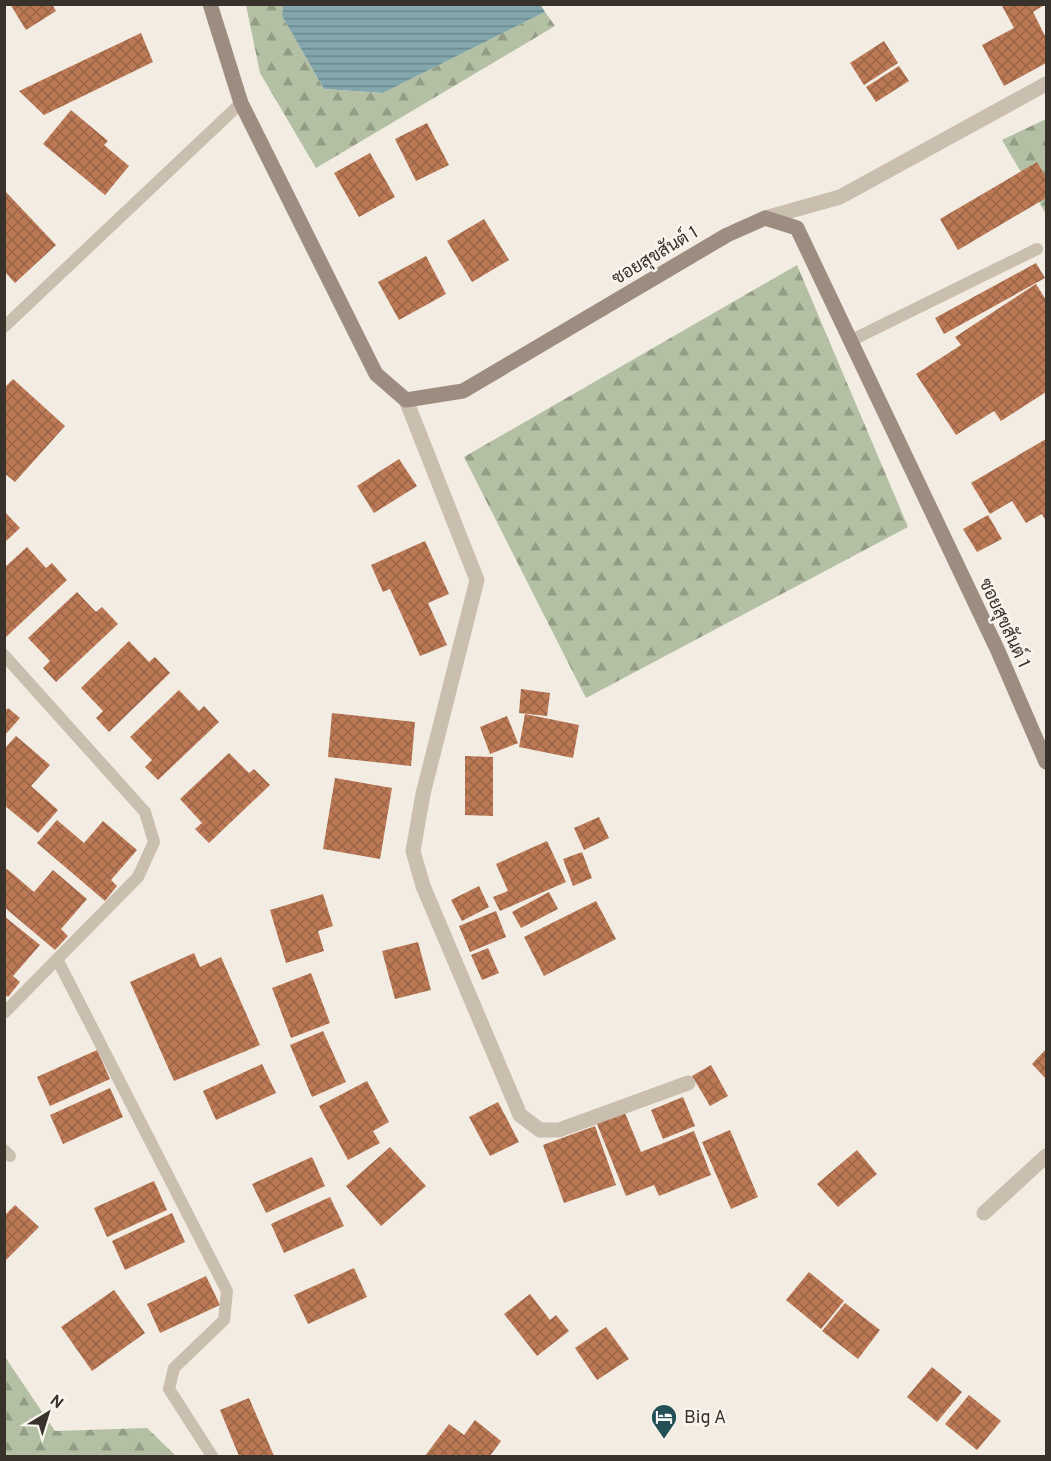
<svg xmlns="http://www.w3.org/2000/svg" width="1051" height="1461" font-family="Overpass,Sarabun,sans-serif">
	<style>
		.forest { fill: url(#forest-firs) }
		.water { fill: url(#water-rules) }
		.building { fill: url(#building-cross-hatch) }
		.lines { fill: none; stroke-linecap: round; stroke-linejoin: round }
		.lane { stroke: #cabeae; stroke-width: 12 }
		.street { stroke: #cabeae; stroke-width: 15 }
		.secondary { stroke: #9d8d80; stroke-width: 15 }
		.labels { text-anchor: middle; stroke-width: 5; stroke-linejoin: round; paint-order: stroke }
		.street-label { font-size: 18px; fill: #39312c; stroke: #faf6ee }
		.poi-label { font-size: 18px; fill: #39312c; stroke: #faf6ee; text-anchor: start }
	</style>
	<defs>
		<pattern id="forest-firs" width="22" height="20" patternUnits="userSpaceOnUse" patternTransform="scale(1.5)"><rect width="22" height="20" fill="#b3c0a3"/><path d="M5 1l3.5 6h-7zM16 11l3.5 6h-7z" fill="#939d85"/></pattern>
		<pattern id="water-rules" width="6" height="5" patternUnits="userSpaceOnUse" patternTransform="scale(1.5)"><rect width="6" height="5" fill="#83a7ad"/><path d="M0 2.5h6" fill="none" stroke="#6c898d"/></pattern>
		<pattern id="building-cross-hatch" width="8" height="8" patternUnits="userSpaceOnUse" patternTransform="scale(1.5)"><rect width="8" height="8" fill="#bc7956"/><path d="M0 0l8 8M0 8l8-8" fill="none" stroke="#9a6447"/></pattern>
	</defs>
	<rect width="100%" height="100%" fill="#f2ece2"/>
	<path class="forest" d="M246 5H283L282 16 324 89 383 93 545 12 555 26 316 168 260 73Z
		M1046 119V214L1002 140Z
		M797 265 908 527 586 698 464 457Z
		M5 1357 55 1431 147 1428 176 1456H5Z"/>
	<path class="water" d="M283 4H540L545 12 383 93 324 89 282 16Z"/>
	<path class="building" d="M10 4H52L56 11 26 30Z
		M1001 4H1046L1033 12 1046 38V63L1004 86 982 45 1014 28Z
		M141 33 153 62 44 115 19 91Z
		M884 41 898 63 864 85 850 63Z
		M899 66 909 81 876 102 866 87Z
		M71 110 108 141 104 145 129 166 105 195 43 144Z
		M427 123 449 165 416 181 395 139Z
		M370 153 395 197 359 217 334 173Z
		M1037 162 1046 177V198L958 250 940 219Z
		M4 190 56 245 15 283 4 271Z
		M484 219 509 260 472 282 447 241Z
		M426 256 446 294 399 320 378 282Z
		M1036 263 1045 278 944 334 935 318Z
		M1036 284 1046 300V392L1001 421 994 411 956 435 916 374 961 345 955 337Z
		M13 379 65 426 15 482 4 473V388Z
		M1046 439V521L1042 514 1026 523 1012 501 990 514 971 483Z
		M399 459 417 486 374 513 357 486Z
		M4 511 20 528 4 543Z
		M988 515 1002 539 977 552 963 529Z
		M425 541 449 594 428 603 447 645 420 656 390 589 383 592 371 565Z
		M27 547 46 568 52 563 67 580 6 637 4 568Z
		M77 592 96 612 102 607 118 624 56 682 43 668 50 661 28 638Z
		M129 641 149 662 155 657 170 673 109 732 96 718 103 711 81 688Z
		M521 689 550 693 547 716 519 713Z
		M179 690 199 711 204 706 219 722 158 780 145 767 152 760 130 737Z
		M8 708 20 718 4 736V712Z
		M332 713 415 722 411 766 328 757Z
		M525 714 579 725 573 758 519 747Z
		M507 716 518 743 490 754 480 727Z
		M16 736 50 765 31 786 58 810 38 833 4 805V749Z
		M229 753 249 773 254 769 270 785 209 843 195 829 202 823 180 799Z
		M465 756 493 757V816L465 815Z
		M335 778 392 788 380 859 323 849Z
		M599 817 609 838 584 850 574 828Z
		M57 820 84 843 103 821 137 850 111 880 117 886 105 901 37 843Z
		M547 841 566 882 500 911 493 897 508 891 496 864Z
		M582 852 592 878 573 886 563 859Z
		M7 869 34 892 53 870 87 899 61 929 68 936 55 950 4 907V872Z
		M479 886 489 907 462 921 451 900Z
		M549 892 558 909 521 928 512 912Z
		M323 894 333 926 318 931 324 951 286 963 270 910Z
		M596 901 616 939 544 976 524 937Z
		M496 911 506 937 470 952 459 926Z
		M4 916 40 945 13 976 20 982 8 997 4 994Z
		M418 942 431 990 395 999 382 951Z
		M488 948 499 973 482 980 471 955Z
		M194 953 200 967 221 957 260 1045 174 1081 130 982Z
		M311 973 330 1023 291 1038 272 988Z
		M323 1031 346 1082 312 1097 290 1045Z
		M1046 1049V1079L1032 1064Z
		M97 1050 110 1079 50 1106 37 1077Z
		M262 1064 276 1093 216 1120 203 1091Z
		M711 1065 728 1096 710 1106 692 1076Z
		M367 1081 389 1122 373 1131 380 1143 348 1160 319 1106Z
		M110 1088 123 1117 63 1144 50 1115Z
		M683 1097 695 1126 663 1139 651 1110Z
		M498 1102 519 1142 490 1156 469 1117Z
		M623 1108 641 1152 694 1131 711 1175 659 1196 654 1185 626 1196 595 1119Z
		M595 1126 616 1185 564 1203 543 1145Z
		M730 1130 758 1197 731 1209 702 1142Z
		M390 1147 426 1186 381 1226 346 1186Z
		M857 1150 877 1174 838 1207 817 1184Z
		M312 1157 325 1186 266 1213 252 1184Z
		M154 1181 167 1210 107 1237 94 1208Z
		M330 1197 344 1226 284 1253 271 1224Z
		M15 1205 39 1227 4 1262V1216Z
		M172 1213 185 1242 125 1270 112 1241Z
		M354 1268 367 1297 308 1324 294 1295Z
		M809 1272 844 1301 821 1329 786 1300Z
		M206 1276 220 1305 160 1333 147 1304Z
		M114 1290 145 1333 92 1371 61 1327Z
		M530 1294 550 1320 556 1315 569 1331 537 1356 504 1314Z
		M845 1303 880 1330 858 1359 822 1331Z
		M606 1327 629 1359 597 1380 575 1348Z
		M932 1367 962 1392 937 1422 907 1397Z
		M969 1395 1001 1421 977 1450 945 1424Z
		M249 1398 274 1456H239L220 1410Z
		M475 1420 501 1441 490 1456H425L449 1424 464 1435Z"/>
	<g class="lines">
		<path class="lane" d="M4 327 241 103
			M850 341 1037 249
			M4 655 145 812 154 842 138 877 4 1013
			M57 959 227 1291 224 1320 174 1368 169 1389 212 1456
			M4 1150 10 1156"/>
		<path class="street" d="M765 218 840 197 1046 84
			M406 400 477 580 423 794 413 851 423 886 520 1115 540 1130H559L688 1083
			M984 1213 1046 1156"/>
		<path class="secondary" d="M210 4 241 103 376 374 406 400 463 391 727 235 765 218 797 228 998 651 1046 762"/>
	</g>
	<defs>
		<g id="hotel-pin" transform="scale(1.35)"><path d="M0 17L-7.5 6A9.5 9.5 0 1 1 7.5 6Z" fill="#244f57" stroke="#faf6ee"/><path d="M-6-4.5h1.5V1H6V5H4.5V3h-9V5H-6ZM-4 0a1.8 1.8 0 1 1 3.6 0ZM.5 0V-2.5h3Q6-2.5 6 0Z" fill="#fff"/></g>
	</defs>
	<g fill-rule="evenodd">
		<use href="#hotel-pin" x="664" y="1417"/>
	</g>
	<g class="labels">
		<g class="street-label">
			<text transform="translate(655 255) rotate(-31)" y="6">ซอยสุขสันต์ 1</text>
			<text transform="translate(1005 623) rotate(65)" y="6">ซอยสุขสันต์ 1</text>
		</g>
		<g class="poi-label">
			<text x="684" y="1423">Big A</text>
		</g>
	</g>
	<rect width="1051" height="1461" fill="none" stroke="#39312c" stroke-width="12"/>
	<g transform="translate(48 1413) rotate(38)" stroke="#faf6ee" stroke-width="4.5" paint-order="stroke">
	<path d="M0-4.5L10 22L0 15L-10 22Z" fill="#39312c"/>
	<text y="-9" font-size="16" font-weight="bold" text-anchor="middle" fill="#39312c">N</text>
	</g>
</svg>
